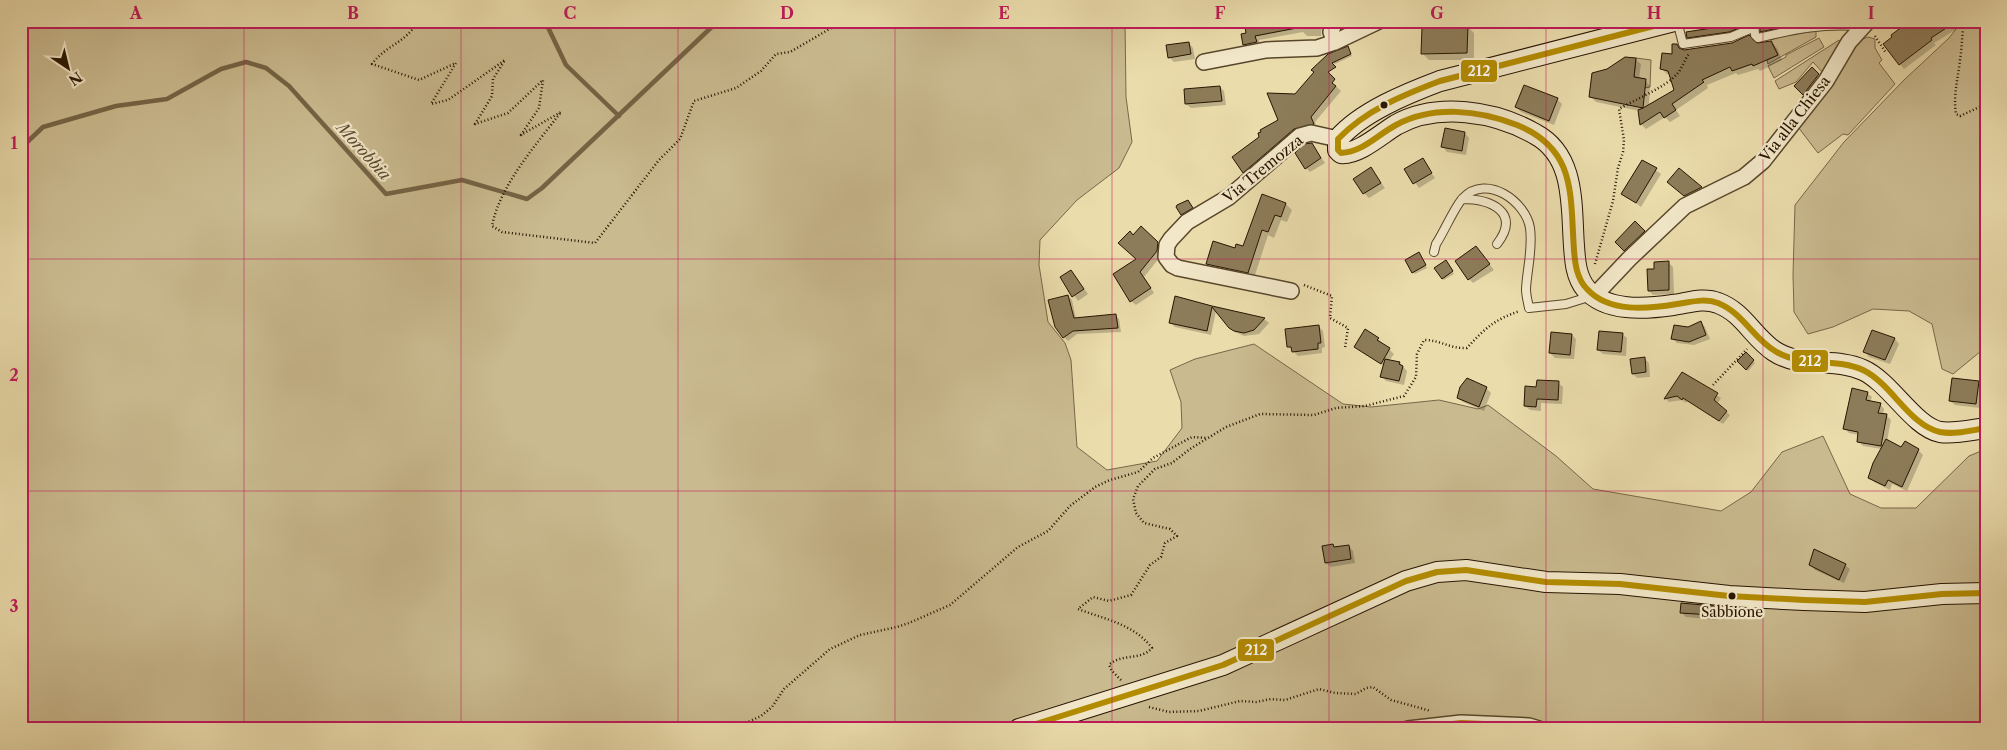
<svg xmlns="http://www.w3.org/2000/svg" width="2007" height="750" font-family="'Libre Caslon Text',serif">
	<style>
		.green { fill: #caba8f; stroke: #786748 }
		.shadow { fill: #0003 }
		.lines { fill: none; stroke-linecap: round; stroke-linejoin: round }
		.stream { stroke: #746344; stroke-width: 4.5 }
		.building { fill: #8d7c59; stroke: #271400 }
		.lane-casing { stroke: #58462b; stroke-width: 10 }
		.street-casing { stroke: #58462b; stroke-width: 18 }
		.secondary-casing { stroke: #271400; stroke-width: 22 }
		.path { stroke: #271400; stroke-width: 2.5; stroke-dasharray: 1 2.5; stroke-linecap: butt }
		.lane { stroke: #f2e8c9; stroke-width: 8 }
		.street { stroke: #f2e8c9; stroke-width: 15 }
		.secondary { stroke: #f2e8c9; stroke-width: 20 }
		.bus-1-casing { stroke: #f2e8c9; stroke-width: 10 }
		.bus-1 { stroke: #b38c00; stroke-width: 6 }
		.grid { fill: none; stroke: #c2185b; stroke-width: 1; stroke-opacity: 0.55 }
		.bus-dot { fill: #271400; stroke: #f2e8c9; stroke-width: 2 }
		.labels { text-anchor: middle; stroke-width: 4.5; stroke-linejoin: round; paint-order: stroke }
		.bus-label { font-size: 14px; fill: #271400; stroke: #f2e8c9 }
		.street-label { font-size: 15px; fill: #271400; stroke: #f2e8c9 }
		.water-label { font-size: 16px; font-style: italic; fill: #5b492e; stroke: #f2e8c9 }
		.line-badge { stroke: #f2e8c9; stroke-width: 2 }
		.badge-label { font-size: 14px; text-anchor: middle; font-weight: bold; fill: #fff }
		.neatline { fill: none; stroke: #c2185b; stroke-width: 2 }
		.grid-label { font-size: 16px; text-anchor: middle; font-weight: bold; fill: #c2185b }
	</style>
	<rect width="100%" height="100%" fill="#ebdcac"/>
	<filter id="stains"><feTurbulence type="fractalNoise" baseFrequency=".004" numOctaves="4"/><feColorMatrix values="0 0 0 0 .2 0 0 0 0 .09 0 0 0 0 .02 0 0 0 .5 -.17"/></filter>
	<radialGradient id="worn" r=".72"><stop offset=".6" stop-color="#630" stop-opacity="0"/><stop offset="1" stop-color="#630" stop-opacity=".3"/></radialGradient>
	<path class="green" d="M21 21H1125L1126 97 1132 142 1119 168 1077 200 1040 240 1039 265 1048 322 1065 343 1071 360 1077 447 1107 470 1157 461 1182 428 1181 402 1170 370 1195 359 1254 344 1343 404 1371 407 1439 400 1478 409 1488 405 1556 456 1593 489 1721 511 1751 492 1782 452 1823 436 1850 494 1881 508H1916L1969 456 1986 449V729H21Z
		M1962 21H1986V347L1953 374 1942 369 1932 324 1909 311 1873 309 1833 327 1808 334 1794 312 1793 275 1795 205 1844 142 1904 80 1949 38Z
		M1816 31V37L1768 64 1767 60 1778 55 1771 40 1786 35Z
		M1868 37 1875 39V48L1882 60 1879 63 1895 84 1848 135 1843 134 1818 153 1798 127 1860 40Z
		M1819 38 1824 47 1774 78 1768 66 1786 57V55Z
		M1839 40 1841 43 1824 74 1813 62 1796 82 1779 89 1775 81Z
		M1636 58 1651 60 1650 87 1645 88V79L1634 77Z"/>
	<path class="shadow" d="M1245 21H1322L1321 36H1307L1303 32 1259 40 1260 46 1248 48 1244 44 1248 34Z
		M1352 21H1369L1356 25Z
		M1726 21H1756L1753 28 1734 36 1693 42 1688 37 1713 29Z
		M1800 21 1803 28 1766 36 1762 31Z
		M1912 21H1962L1965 24 1934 43 1936 45 1904 69 1900 64Z
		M1467 26 1474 33V60H1429L1422 53Z
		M1771 42 1777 48 1782 60 1760 71 1758 69 1738 75 1736 73 1707 85 1708 88 1676 110 1680 116 1670 122 1665 117 1646 129 1641 124 1640 111 1596 102 1591 97 1635 59 1641 64 1639 79 1645 80 1650 86 1649 106 1675 91 1671 75 1667 74 1661 68 1673 56 1677 46 1684 51Z
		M1189 43 1193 48 1195 59 1174 62 1169 57Z
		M1349 50 1352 56 1335 64 1333 63 1335 53Z
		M1812 69 1823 80 1809 98 1796 86Z
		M1321 85 1336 86 1341 91 1315 122 1317 128 1248 176 1244 172 1261 138 1280 121 1296 96Z
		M1220 87 1224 91 1226 105 1191 108 1186 104Z
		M1557 99 1562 104 1554 125 1521 112 1516 107Z
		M1465 133 1469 138 1466 155 1447 152 1443 147Z
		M1312 144 1325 163 1310 172 1306 168Z
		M1422 160 1435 178 1419 188 1406 170Z
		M1643 161 1661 174 1641 207 1623 194Z
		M1371 169 1385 188 1369 198 1364 193Z
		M1679 170 1701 188 1705 192 1689 200 1673 187Z
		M1263 196 1286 204 1292 210 1287 222 1281 220 1274 238 1268 235 1254 278 1214 269 1207 263 1243 247Z
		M1190 203 1194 210 1184 216 1182 214Z
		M1635 223 1649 236 1629 254 1616 242Z
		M1141 228 1162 248 1161 256 1144 277 1154 293 1136 305 1131 301 1138 259 1133 236Z
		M1480 252 1494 270 1473 283 1469 279Z
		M1419 254 1427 268 1415 274 1413 272Z
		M1668 262 1673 267 1674 294 1653 295 1649 291 1655 270Z
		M1448 264 1454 274 1444 280 1442 278Z
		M1071 271 1088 294 1078 301 1062 278Z
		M1068 296 1072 300 1076 319 1115 315 1119 319 1121 332 1077 334 1068 341 1064 337Z
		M1176 298 1264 319 1269 323 1259 334 1244 336 1235 332 1216 311 1211 335 1175 327 1170 322Z
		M1701 323 1705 327 1710 339 1694 345 1677 343 1672 338 1688 328Z
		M1319 327 1323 331 1325 347 1322 348V353L1298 356 1289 347Z
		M1873 331 1895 339 1899 344 1890 364 1869 357 1865 352Z
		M1622 334 1627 338 1626 356 1603 354 1598 350Z
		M1572 335 1576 339 1574 359 1555 358 1550 353Z
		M1378 339 1394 354 1389 361 1400 363 1407 371 1404 385 1386 381 1381 376 1384 366 1355 347Z
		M1746 354 1755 363 1748 371 1739 361Z
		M1645 359 1649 363 1650 377 1637 378 1633 374Z
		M1683 373 1721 398 1717 404 1730 415 1723 424 1687 401 1686 403 1682 400 1669 402 1665 398Z
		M1978 382 1982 386 1980 408 1955 405 1950 401Z
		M1558 383 1563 387 1562 404 1541 403V411L1530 410 1525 406 1537 388Z
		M1486 388 1491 393 1484 411 1463 402 1458 398Z
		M1867 393 1872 397 1870 402 1880 404 1884 409 1883 415 1887 416 1891 420 1887 441 1901 449 1918 450 1923 455 1907 491 1892 484 1890 490 1874 482 1870 477 1882 449 1863 446 1858 441 1859 435 1849 433 1845 429Z
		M1333 545 1335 548 1349 546 1353 551 1355 563 1331 567 1326 563Z
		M1811 565H1845L1850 569 1844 583 1815 570Z
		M1713 607 1718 612 1717 620 1686 617 1681 612Z"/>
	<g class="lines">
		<path class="stream" d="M545 21 566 65 619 116
			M21 148 43 127 116 106 167 99 221 69 246 62 266 68 289 86 386 194 462 180 527 199 542 188 718 21"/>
	</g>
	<path class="building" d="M1244 21H1302V27L1255 36 1257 42 1243 45 1241 34 1246 33Z
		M1711 21H1748L1749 24 1729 32 1687 38 1686 32 1712 28Z
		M1760 21H1806V22L1760 32Z
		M1910 21H1957L1931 38 1932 40 1899 65 1883 44 1892 37 1891 35Z
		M1445 25H1468L1467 53 1421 54 1422 27 1445 28Z
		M1749 35 1757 43 1771 41 1778 55 1753 66 1752 64 1732 71 1730 67 1702 80 1704 82 1672 104 1676 110 1664 118 1660 112 1640 125 1638 110 1643 108 1589 97 1592 73 1607 69 1625 57 1636 58 1634 77 1646 79 1643 108 1674 90 1668 71 1660 69 1662 53 1672 54V44H1677L1679 48 1684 50 1732 43Z
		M1189 42 1191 54 1168 58 1166 45Z
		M1348 46 1351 54 1332 63 1336 67 1328 72 1335 79 1332 83 1336 86 1311 117 1314 124 1294 129 1243 173 1232 157 1259 137 1258 133 1261 132 1260 130 1278 120 1267 93 1295 94 1314 72 1311 70 1328 54Z
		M1812 67 1819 74 1803 95 1794 86Z
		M1524 85 1558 98 1549 121 1515 107Z
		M1220 86 1222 101 1185 104 1184 89Z
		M1445 128 1465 132 1462 151 1441 147Z
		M1312 143 1321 158 1305 169 1295 153 1304 144Z
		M1423 158 1432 173 1413 184 1404 169Z
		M1642 160 1657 168 1636 203 1621 194Z
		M1371 167 1381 183 1363 194 1353 179Z
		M1679 168 1702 187 1684 196 1667 182Z
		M1262 194 1286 203 1281 217 1275 215 1268 232 1262 230 1248 273 1206 264 1213 241 1235 248 1236 244 1243 246Z
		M1188 200 1193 208 1181 215 1176 207 1177 205Z
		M1635 221 1645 231 1624 251 1615 242Z
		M1141 226 1158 242 1157 251 1140 272 1151 288 1130 302 1113 274 1136 259 1118 243 1130 231 1133 235Z
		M1476 246 1490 264 1468 280 1455 261Z
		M1419 252 1426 265 1412 273 1405 260Z
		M1446 260 1453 271 1442 279 1434 268Z
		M1669 261V290L1648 291 1647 269H1654V262Z
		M1071 270 1084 289 1072 297 1060 277Z
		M1068 295 1074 318 1116 314 1118 328 1073 331 1063 338 1055 327 1048 300Z
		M1175 296 1212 306 1265 318 1254 330 1244 333 1234 331 1229 328 1212 307 1207 331 1169 323Z
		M1701 321 1706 335 1689 342 1671 339 1674 325 1688 327Z
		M1319 325 1321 343H1318V349L1292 352 1291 347H1287L1285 329Z
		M1365 329 1379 338 1377 340 1390 348 1381 364 1354 347Z
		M1872 330 1895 338 1885 360 1863 352Z
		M1599 331 1623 333 1621 352 1597 350Z
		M1551 332 1572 334 1570 355 1549 353Z
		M1746 352 1754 360 1746 370 1737 361Z
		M1645 357 1646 372 1632 374 1630 359Z
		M1385 359 1400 362 1399 364 1403 366 1399 381 1380 377Z
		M1682 372 1718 393 1714 400 1727 411 1719 421 1683 398 1682 400 1677 396 1664 399Z
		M1467 378 1487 387 1479 407 1457 398 1460 387Z
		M1952 378 1979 381 1976 404 1949 401Z
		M1537 380 1559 381 1558 400 1537 399 1536 407 1524 406 1525 386 1536 387Z
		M1852 388 1868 392 1866 400 1881 403 1878 413 1887 414 1881 446 1857 442 1858 432 1843 429Z
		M1886 439 1901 447 1905 441 1919 449 1902 487 1888 480 1885 486 1868 478 1873 463Z
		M1333 544 1334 547 1349 545 1351 559 1325 563 1322 546Z
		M1814 549 1846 564 1839 580 1809 565Z
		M1681 603 1714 606 1713 615 1680 613Z"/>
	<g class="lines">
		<g class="lane-casing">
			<path id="lane" d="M1677 21 1683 44 1731 37 1755 27
				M1754 21 1755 35 1758 38C1791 30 1828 22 1863 27
				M1462 199C1490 199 1522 212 1497 244
				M1434 252 1436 244C1444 232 1455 206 1463 198 1487 173 1526 202 1530 228 1533 249 1527 269 1526 289 1526 296 1528 302 1529 308L1566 304 1592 296"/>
		</g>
		<g class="street-casing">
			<path id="street" d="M1335 21 1331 32 1335 42
				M1204 62 1266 50 1317 48 1335 42 1379 21
				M1291 291 1178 268 1172 265 1166 257 1167 245 1171 239 1187 222 1229 197 1300 136 1311 133 1338 139
				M1594 296 1629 259 1685 206 1744 177 1763 161 1826 81 1849 42 1868 21
				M1408 729 1461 723 1529 726 1539 729"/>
		</g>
		<g class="secondary-casing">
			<path id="secondary" d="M1674 21 1440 81C1408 93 1361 112 1338 139V150L1341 153C1358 155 1381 134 1396 125 1437 102 1495 111 1535 134 1576 156 1571 206 1574 246 1575 261 1576 277 1586 289 1606 312 1645 309 1673 305 1688 303 1703 297 1718 303 1743 312 1753 337 1774 351 1801 369 1835 357 1863 370 1890 382 1914 427 1940 432 1955 434 1971 430 1986 428
				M1019 729 1223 665 1406 581 1437 572 1466 570 1546 582 1620 584 1729 596 1804 600 1865 602 1942 594 1986 593"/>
		</g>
		<path class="path" d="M418 21C406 43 386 45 372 64L419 80 456 63 431 104 448 100 505 60 493 79 492 96 475 124 508 113 543 80 539 108 521 135 561 112C536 145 500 185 492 226L502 232 595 243 659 160 680 139 694 101 736 88 761 71 776 54 790 52 833 27 838 21
			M1925 21 1928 27
			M1964 21C1962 34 1962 47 1960 60 1958 79 1953 95 1956 114L1960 116 1986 104
			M1875 36 1886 53
			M1595 264 1613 201 1618 168 1623 152 1624 140 1619 109C1634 100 1666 87 1677 74 1682 69 1684 60 1689 54
			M1304 285 1332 296 1330 318 1348 328 1345 348
			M1713 385 1747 349
			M1121 680 1112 671 1109 665C1121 653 1141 661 1152 648 1134 624 1104 619 1078 609L1093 597 1109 601 1131 595 1150 565 1161 557 1165 543 1177 536 1170 529 1144 523 1136 513 1133 499 1138 486 1155 469 1172 463 1190 449 1226 427 1260 414 1314 415 1336 408 1365 406 1404 396 1416 377 1417 354 1424 340C1441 340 1450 349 1467 348 1484 329 1495 319 1520 311
			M1149 707 1169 712 1199 711 1240 701 1256 702 1271 699 1285 700 1319 689 1335 693 1356 694 1366 688 1373 687 1391 700 1431 711
			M733 729 761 716 772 707 784 689 830 649 860 635 897 627 909 623 950 605 1018 547 1048 531 1070 506 1095 487 1110 480 1138 472 1153 458 1192 437 1207 438"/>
		<use href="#lane" class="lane"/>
		<use href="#street" class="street"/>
		<use href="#secondary" class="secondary"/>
		<g class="bus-1-casing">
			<path id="bus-1" d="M1673 21 1440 81C1403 95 1366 110 1338 139V150L1341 153C1363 152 1377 135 1396 125 1433 105 1479 110 1517 125 1577 149 1570 196 1574 250 1575 264 1577 279 1587 289 1609 313 1648 309 1677 304 1691 302 1705 298 1718 303 1743 313 1753 338 1775 351 1802 368 1835 357 1863 370 1892 384 1909 425 1940 432 1955 435 1972 430 1986 428
				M1020 729 1223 665 1406 581 1437 572 1466 570 1546 582 1620 584 1729 596 1804 600 1865 602 1942 594 1986 593
				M1410 729 1461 723 1529 726 1538 729"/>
		</g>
		<use href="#bus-1" class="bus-1"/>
	</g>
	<path class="grid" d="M244 21V729M461 21V729M678 21V729M895 21V729M1112 21V729M1329 21V729M1546 21V729M1763 21V729M21 259H1986M21 491H1986"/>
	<g class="bus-dot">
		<circle cx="1384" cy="105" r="4.5"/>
		<circle cx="1732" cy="596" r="4.5"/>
	</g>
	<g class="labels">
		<g class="bus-label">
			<text x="1732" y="617">Sabbione</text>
		</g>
		<g class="street-label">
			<text transform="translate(1795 119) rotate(-52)" y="5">Via alla Chiesa</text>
			<text transform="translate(1263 169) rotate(-39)" y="5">Via Tremozza</text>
		</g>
		<g class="water-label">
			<text transform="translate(364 151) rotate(48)" y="6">Morobbia</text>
		</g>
	</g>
	<g class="line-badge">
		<rect x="1460" y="59" width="38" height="24" rx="5" fill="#b38c00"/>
		<rect x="1791" y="349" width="38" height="24" rx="5" fill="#b38c00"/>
		<rect x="1237" y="638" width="38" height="24" rx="5" fill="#b38c00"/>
	</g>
	<g class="badge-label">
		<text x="1479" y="76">212</text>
		<text x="1810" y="366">212</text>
		<text x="1256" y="655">212</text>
	</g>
	<rect width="2007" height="750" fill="none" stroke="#ebdcac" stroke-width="55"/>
	<g transform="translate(68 68) rotate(145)" stroke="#f2e8c9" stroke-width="4" paint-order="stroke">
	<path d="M0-4L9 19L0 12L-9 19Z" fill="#271400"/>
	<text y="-8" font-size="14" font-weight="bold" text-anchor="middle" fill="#271400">N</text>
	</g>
	<rect x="28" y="28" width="1952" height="694" class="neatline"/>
	<g class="grid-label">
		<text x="136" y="19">A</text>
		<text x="353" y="19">B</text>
		<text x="570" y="19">C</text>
		<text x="787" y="19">D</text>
		<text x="1004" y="19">E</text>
		<text x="1220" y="19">F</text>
		<text x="1437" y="19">G</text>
		<text x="1654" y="19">H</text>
		<text x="1871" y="19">I</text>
		<text x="14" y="149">1</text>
		<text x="14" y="381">2</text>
		<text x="14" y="612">3</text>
	</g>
	<rect width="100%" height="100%" filter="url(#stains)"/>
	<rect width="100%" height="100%" fill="url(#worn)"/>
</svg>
